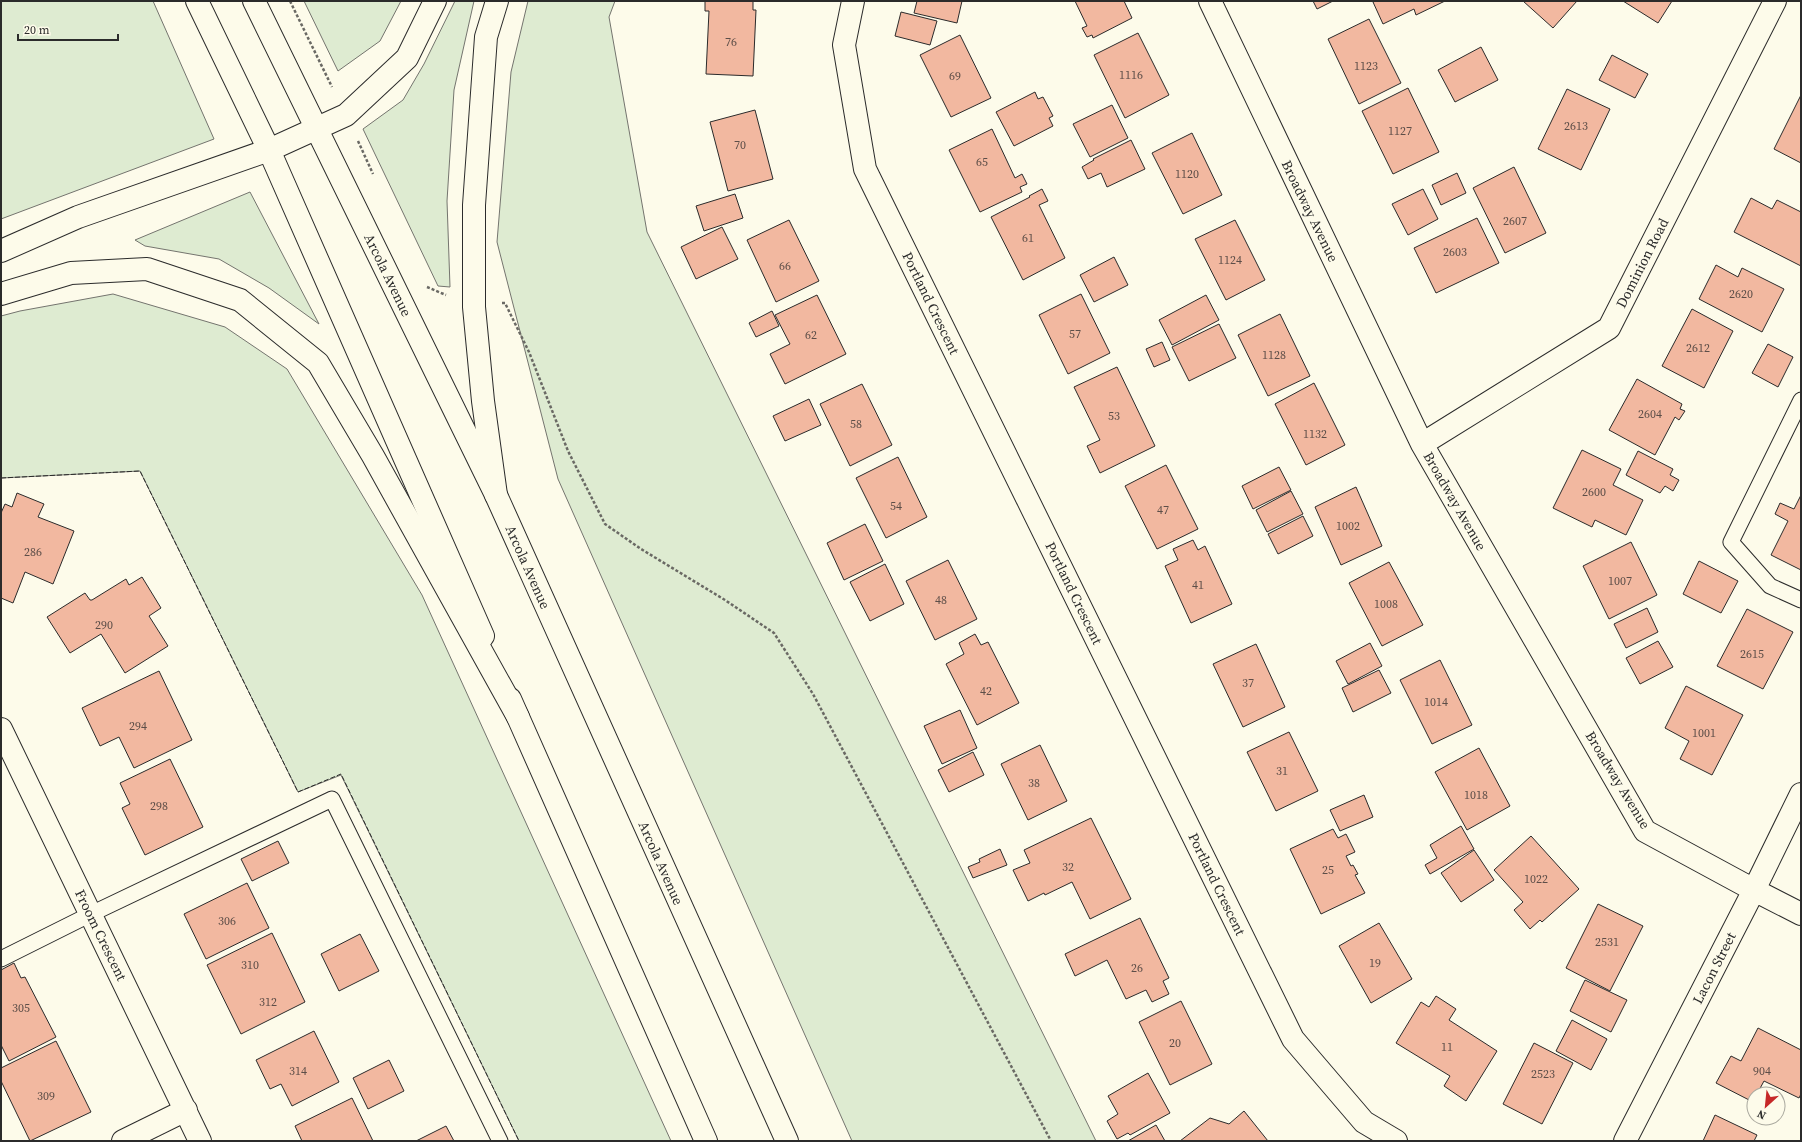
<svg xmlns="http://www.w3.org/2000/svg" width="1802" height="1142" font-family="'Source Serif 4',serif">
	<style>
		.green { fill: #deebd1; stroke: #74746e }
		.building { fill: #f2b8a0; stroke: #2b2b2b }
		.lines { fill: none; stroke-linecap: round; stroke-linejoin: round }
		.service-casing { stroke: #2b2b2b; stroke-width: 17 }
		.minor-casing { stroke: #2b2b2b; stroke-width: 24 }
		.primary-casing { stroke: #2b2b2b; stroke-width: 24 }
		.motorway-casing { stroke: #2b2b2b; stroke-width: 24 }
		.path { stroke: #6a6964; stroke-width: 2.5; stroke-dasharray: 3 2; stroke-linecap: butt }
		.service { stroke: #fdfbea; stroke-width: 15 }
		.minor { stroke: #fdfbea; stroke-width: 22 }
		.primary { stroke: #fdfbea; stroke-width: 22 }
		.motorway { stroke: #fdfbea; stroke-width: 22 }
		.fence { stroke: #2b2b2b; stroke-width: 1; stroke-dasharray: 5 2; stroke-linecap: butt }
		.labels { text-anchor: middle; stroke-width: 3; stroke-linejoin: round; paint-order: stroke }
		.number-label { font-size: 12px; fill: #5d4e48 }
		.street-label { font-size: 14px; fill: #2b2b2b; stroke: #fdfbea }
	</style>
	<rect width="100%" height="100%" fill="#fdfbea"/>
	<path class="green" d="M1 1H153L214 139 1 219Z
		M304 1H401L380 41 338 71Z
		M455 1H474L454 90 447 201 450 287 438 286 363 129 403 100 424 64Z
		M528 1H615L609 17 647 232 1096 1141H852L558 479 497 242 511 72Z
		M250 192 319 324 269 288 219 259 145 246 135 240Z
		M113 294 225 327 287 369 422 595 671 1141H519L341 775 298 792 140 471 1 478V316L20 311Z"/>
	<path class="building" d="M705 1H753V10H756L753 76 706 74 709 11H705Z
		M917 1H962L957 23 914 13Z
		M1075 1H1124L1132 18 1093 38 1092 35 1087 37 1082 28 1087 26Z
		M1313 1H1333L1317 9Z
		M1375 1H1445L1416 15 1414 9 1383 24 1373 2Z
		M1523 1H1577L1553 28Z
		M1623 1H1672L1658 23Z
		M901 12 937 21 930 45 895 36Z
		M1369 19 1401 83 1359 104 1328 39Z
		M1138 33 1169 95 1125 118 1094 55Z
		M960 35 991 98 951 117 920 55Z
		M1481 47 1498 80 1455 102 1438 70Z
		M1612 55 1648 74 1635 98 1599 80Z
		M1408 88 1439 152 1393 174 1362 111Z
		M1567 89 1610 109 1581 170 1538 149Z
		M1035 92 1038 99 1043 97 1053 116 1049 118 1053 126 1014 146 996 112Z
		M1801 95V163L1774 149Z
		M1112 105 1128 138 1090 157 1073 124Z
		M755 110 773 179 728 191 710 122Z
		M992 129 1015 178 1022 174 1027 184 1020 187 1022 192 980 212 949 150Z
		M1192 133 1222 195 1183 214 1152 153Z
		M1131 140 1145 169 1107 187 1101 173 1088 179 1082 167 1094 160 1093 159Z
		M1514 167 1546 233 1505 253 1473 188Z
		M1457 173 1466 193 1441 205 1432 185Z
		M1042 189 1048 201 1039 205 1065 258 1023 280 991 217 1030 197 1029 196Z
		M1423 189 1438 219 1408 235 1392 204Z
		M735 194 743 218 704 231 696 206Z
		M1751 198 1772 209 1777 200 1801 212V266L1734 232Z
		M1477 218 1499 263 1436 293 1414 248Z
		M789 220 819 281 776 302 747 240Z
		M1235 220 1265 280 1226 300 1195 239Z
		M722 227 738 259 696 279 681 247Z
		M1114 257 1128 285 1094 302 1080 275Z
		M1716 265 1738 277 1742 268 1784 289 1762 332 1699 299Z
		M1081 294 1110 353 1068 374 1039 315Z
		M817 295 846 354 785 384 770 354 790 344 775 315Z
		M1206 295 1219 320 1172 345 1159 320Z
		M1692 309 1733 331 1704 388 1662 366Z
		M772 311 779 326 756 337 749 323Z
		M1280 314 1310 376 1268 396 1238 335Z
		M1219 324 1236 358 1189 381 1172 347Z
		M1162 342 1170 360 1154 367 1146 349Z
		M1768 344 1793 357 1778 387 1752 373Z
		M1117 367 1155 446 1100 473 1087 446 1100 440 1074 387Z
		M1637 379 1682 404 1680 409 1685 411 1679 420 1675 417 1655 455 1609 430Z
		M1314 383 1345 445 1306 465 1275 404Z
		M862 384 892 445 850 466 820 404Z
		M809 399 821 425 785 441 773 416Z
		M1582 450 1621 469 1613 485 1643 500 1626 535 1595 520 1592 527 1553 508Z
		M1638 451 1673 469 1670 475 1679 480 1673 491 1665 486 1660 493 1626 475Z
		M898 457 927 517 886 538 856 478Z
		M1166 465 1198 529 1157 549 1125 486Z
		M1279 467 1291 490 1253 509 1242 486Z
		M1356 487 1382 546 1341 565 1315 507Z
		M1291 491 1303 514 1267 532 1256 510Z
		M17 493 44 504 38 517 74 531 53 584 25 572 13 603 1 598V513L5 504 12 507Z
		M1801 495V570L1771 555 1788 521 1775 514 1780 503 1794 509Z
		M1303 516 1313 536 1278 554 1268 534Z
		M865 524 883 561 844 580 827 543Z
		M1193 540 1198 550 1205 546 1232 604 1191 623 1165 566 1178 560 1173 549Z
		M1631 542 1657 595 1609 619 1583 566Z
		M948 560 977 619 935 640 906 581Z
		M1699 561 1738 581 1721 613 1683 594Z
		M1389 562 1423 625 1382 646 1349 583Z
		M885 564 904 604 870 621 850 582Z
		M142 577 161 608 149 616 168 646 125 673 101 634 70 653 47 617 85 593 90 600H92L126 579 129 585Z
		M1647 608 1658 632 1626 648 1614 624Z
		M1747 609 1793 632 1763 689 1717 666Z
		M975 634 981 645 988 642 1019 703 977 725 946 664 964 654 959 643Z
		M1658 641 1673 667 1640 684 1626 658Z
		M1370 643 1382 666 1348 684 1336 661Z
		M1256 644 1285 707 1243 727 1213 664Z
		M1440 660 1472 725 1432 744 1400 680Z
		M1379 670 1391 693 1353 712 1342 688Z
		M159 671 192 740 134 768 119 737 100 746 82 708Z
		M1686 686 1743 715 1712 775 1680 759 1689 741 1665 728Z
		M960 710 977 748 942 764 924 726Z
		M1289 732 1318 791 1276 811 1247 752Z
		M1040 745 1067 801 1028 820 1001 764Z
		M1479 748 1510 806 1467 830 1435 772Z
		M973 752 984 775 949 792 938 770Z
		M170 759 203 827 145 855 122 808 130 804 120 783Z
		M1364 795 1373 817 1340 831 1330 810Z
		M1091 818 1131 899 1090 919 1072 882 1045 895 1044 893 1028 901 1013 870 1030 863 1024 850Z
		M1461 826 1474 849 1430 874 1425 865 1437 858 1430 845Z
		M1333 829 1338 838 1346 834 1355 852 1346 856 1351 866 1353 865 1358 874 1355 875 1365 893 1321 914 1290 849Z
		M1531 836 1579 889 1542 922 1540 920 1530 929 1514 910 1523 902 1494 870Z
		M278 841 289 863 252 881 241 859Z
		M1000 849 1007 865 973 878 968 867 980 862 979 859Z
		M1474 850 1494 880 1461 902 1441 873Z
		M247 883 269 928 206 959 184 914Z
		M1598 904 1643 926 1610 991 1566 968Z
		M1140 918 1169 978 1163 981 1169 994 1152 1002 1146 990 1126 999 1107 960 1075 976 1065 954Z
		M1379 923 1412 979 1371 1003 1339 946Z
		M272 933 305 1002 241 1034 207 965Z
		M360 934 379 971 339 991 321 954Z
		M14 963 21 978 25 977 56 1037 9 1061 1 1045V970Z
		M1585 980 1627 1000 1611 1032 1570 1011Z
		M1436 996 1456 1009 1449 1020 1497 1051 1466 1101 1444 1086 1450 1076 1396 1043 1421 1002 1429 1007Z
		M1181 1001 1212 1064 1170 1085 1139 1022Z
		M1572 1020 1607 1039 1591 1070 1556 1051Z
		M1758 1028 1801 1050V1094L1799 1098 1764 1081 1757 1094H1754L1753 1102 1716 1083 1731 1056 1741 1061Z
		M314 1031 339 1082 292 1106 281 1084 270 1089 256 1060Z
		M56 1041 91 1112 30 1141 1 1081V1068Z
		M1534 1043 1573 1063 1542 1124 1503 1104Z
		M389 1060 404 1091 368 1109 353 1078Z
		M1148 1073 1170 1113 1130 1135 1128 1133 1117 1139 1107 1121 1118 1114 1108 1096Z
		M352 1098 373 1141H302L295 1126Z
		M1244 1111 1268 1141H1180L1210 1118 1229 1124Z
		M1715 1115 1757 1135 1754 1141H1703Z
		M1156 1125 1165 1141H1128Z
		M446 1126 454 1141H416Z"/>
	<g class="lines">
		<g class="service-casing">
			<path id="service" d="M1801 400 1731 542 1770 586 1801 600
				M1 959 91 914 332 799 500 1141"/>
		</g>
		<g class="minor-casing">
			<path id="minor" d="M853 1 844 45 865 169 1293 1039 1364 1122 1396 1141
				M1210 1 1422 444 1645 831 1754 890 1801 914
				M1422 444 1609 328 1775 1
				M1 729 200 1141
				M123 1141 186 1110
				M1625 1141 1754 890 1801 794"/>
		</g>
		<g class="primary-casing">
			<path id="primary" d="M197 1 269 150 483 636
				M254 1 496 495 787 1141
				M510 699 706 1141"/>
		</g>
		<g class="motorway-casing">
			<path id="motorway" d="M1 251 78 217 269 150 346 115 407 58 435 1
				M1 294 71 273 147 269 240 300 318 363 373 456 518 717
				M496 495 483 401 474 307V205L486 37 497 1"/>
		</g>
		<path class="path" d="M290 1 332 87
			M358 141 373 174
			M427 287 446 295
			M502 303H505L529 352 568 451 605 524 641 549 725 600 774 633 813 694 1051 1141"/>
		<use href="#service" class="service"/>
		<use href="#minor" class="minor"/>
		<use href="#primary" class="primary"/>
		<use href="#motorway" class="motorway"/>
		<path class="fence" d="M1 478 140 471 298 792 341 774 519 1141"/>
	</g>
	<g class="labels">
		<g class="number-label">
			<text x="731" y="46">76</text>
			<text x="1366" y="70">1123</text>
			<text x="1131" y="79">1116</text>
			<text x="955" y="80">69</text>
			<text x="1576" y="130">2613</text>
			<text x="1400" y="135">1127</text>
			<text x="740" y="149">70</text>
			<text x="982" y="166">65</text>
			<text x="1187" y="178">1120</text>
			<text x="1515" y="225">2607</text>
			<text x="1028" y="242">61</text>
			<text x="1455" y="256">2603</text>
			<text x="1230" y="264">1124</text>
			<text x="785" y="270">66</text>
			<text x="1741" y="298">2620</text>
			<text x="1075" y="338">57</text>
			<text x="811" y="339">62</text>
			<text x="1698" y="352">2612</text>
			<text x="1274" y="359">1128</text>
			<text x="1650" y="418">2604</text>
			<text x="1114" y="420">53</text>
			<text x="856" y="428">58</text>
			<text x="1315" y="438">1132</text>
			<text x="1594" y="496">2600</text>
			<text x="896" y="510">54</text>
			<text x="1163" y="514">47</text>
			<text x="1348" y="530">1002</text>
			<text x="33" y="556">286</text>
			<text x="1620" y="585">1007</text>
			<text x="1198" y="589">41</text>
			<text x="941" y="604">48</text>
			<text x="1386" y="608">1008</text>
			<text x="104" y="629">290</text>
			<text x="1752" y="658">2615</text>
			<text x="1248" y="687">37</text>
			<text x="986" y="695">42</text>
			<text x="1436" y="706">1014</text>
			<text x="138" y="730">294</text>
			<text x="1704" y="737">1001</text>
			<text x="1282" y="775">31</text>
			<text x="1034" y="787">38</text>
			<text x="1476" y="799">1018</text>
			<text x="159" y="810">298</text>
			<text x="1068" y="871">32</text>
			<text x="1328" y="874">25</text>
			<text x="1536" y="883">1022</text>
			<text x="227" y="925">306</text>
			<text x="1607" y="946">2531</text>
			<text x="1375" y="967">19</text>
			<text x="250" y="969">310</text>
			<text x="1137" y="972">26</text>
			<text x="268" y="1006">312</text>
			<text x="21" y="1012">305</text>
			<text x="1175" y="1047">20</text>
			<text x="1447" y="1051">11</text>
			<text x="298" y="1075">314</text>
			<text x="1762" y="1075">904</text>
			<text x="1543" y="1078">2523</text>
			<text x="46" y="1100">309</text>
		</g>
		<g class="street-label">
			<text transform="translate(1310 211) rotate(64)" y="5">Broadway Avenue</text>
			<text transform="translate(1642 263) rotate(-63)" y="5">Dominion Road</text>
			<text transform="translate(388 275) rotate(64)" y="5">Arcola Avenue</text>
			<text transform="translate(931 303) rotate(64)" y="5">Portland Crescent</text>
			<text transform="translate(1455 501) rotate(60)" y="5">Broadway Avenue</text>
			<text transform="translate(528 567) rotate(66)" y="5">Arcola Avenue</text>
			<text transform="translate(1074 593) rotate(64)" y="5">Portland Crescent</text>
			<text transform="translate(1618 780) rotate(59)" y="5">Broadway Avenue</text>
			<text transform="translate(661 863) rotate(66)" y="5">Arcola Avenue</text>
			<text transform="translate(1217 884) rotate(64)" y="5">Portland Crescent</text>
			<text transform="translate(101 935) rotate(64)" y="5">Froom Crescent</text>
			<text transform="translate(1714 968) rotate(-63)" y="5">Lacon Street</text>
		</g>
	</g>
	<rect width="1802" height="1142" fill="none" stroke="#2b2b2b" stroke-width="4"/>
	<g transform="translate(1766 1106) rotate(207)"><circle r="19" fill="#fdfbea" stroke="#a9a89e"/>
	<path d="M0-3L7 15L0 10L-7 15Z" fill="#c62828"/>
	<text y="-6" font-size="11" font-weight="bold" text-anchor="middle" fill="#2b2b2b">N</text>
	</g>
	<path d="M18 34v6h100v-6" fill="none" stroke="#2b2b2b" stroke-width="2"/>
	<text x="24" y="34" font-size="12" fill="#2b2b2b" stroke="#fdfbea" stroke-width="3" paint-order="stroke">20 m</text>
</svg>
